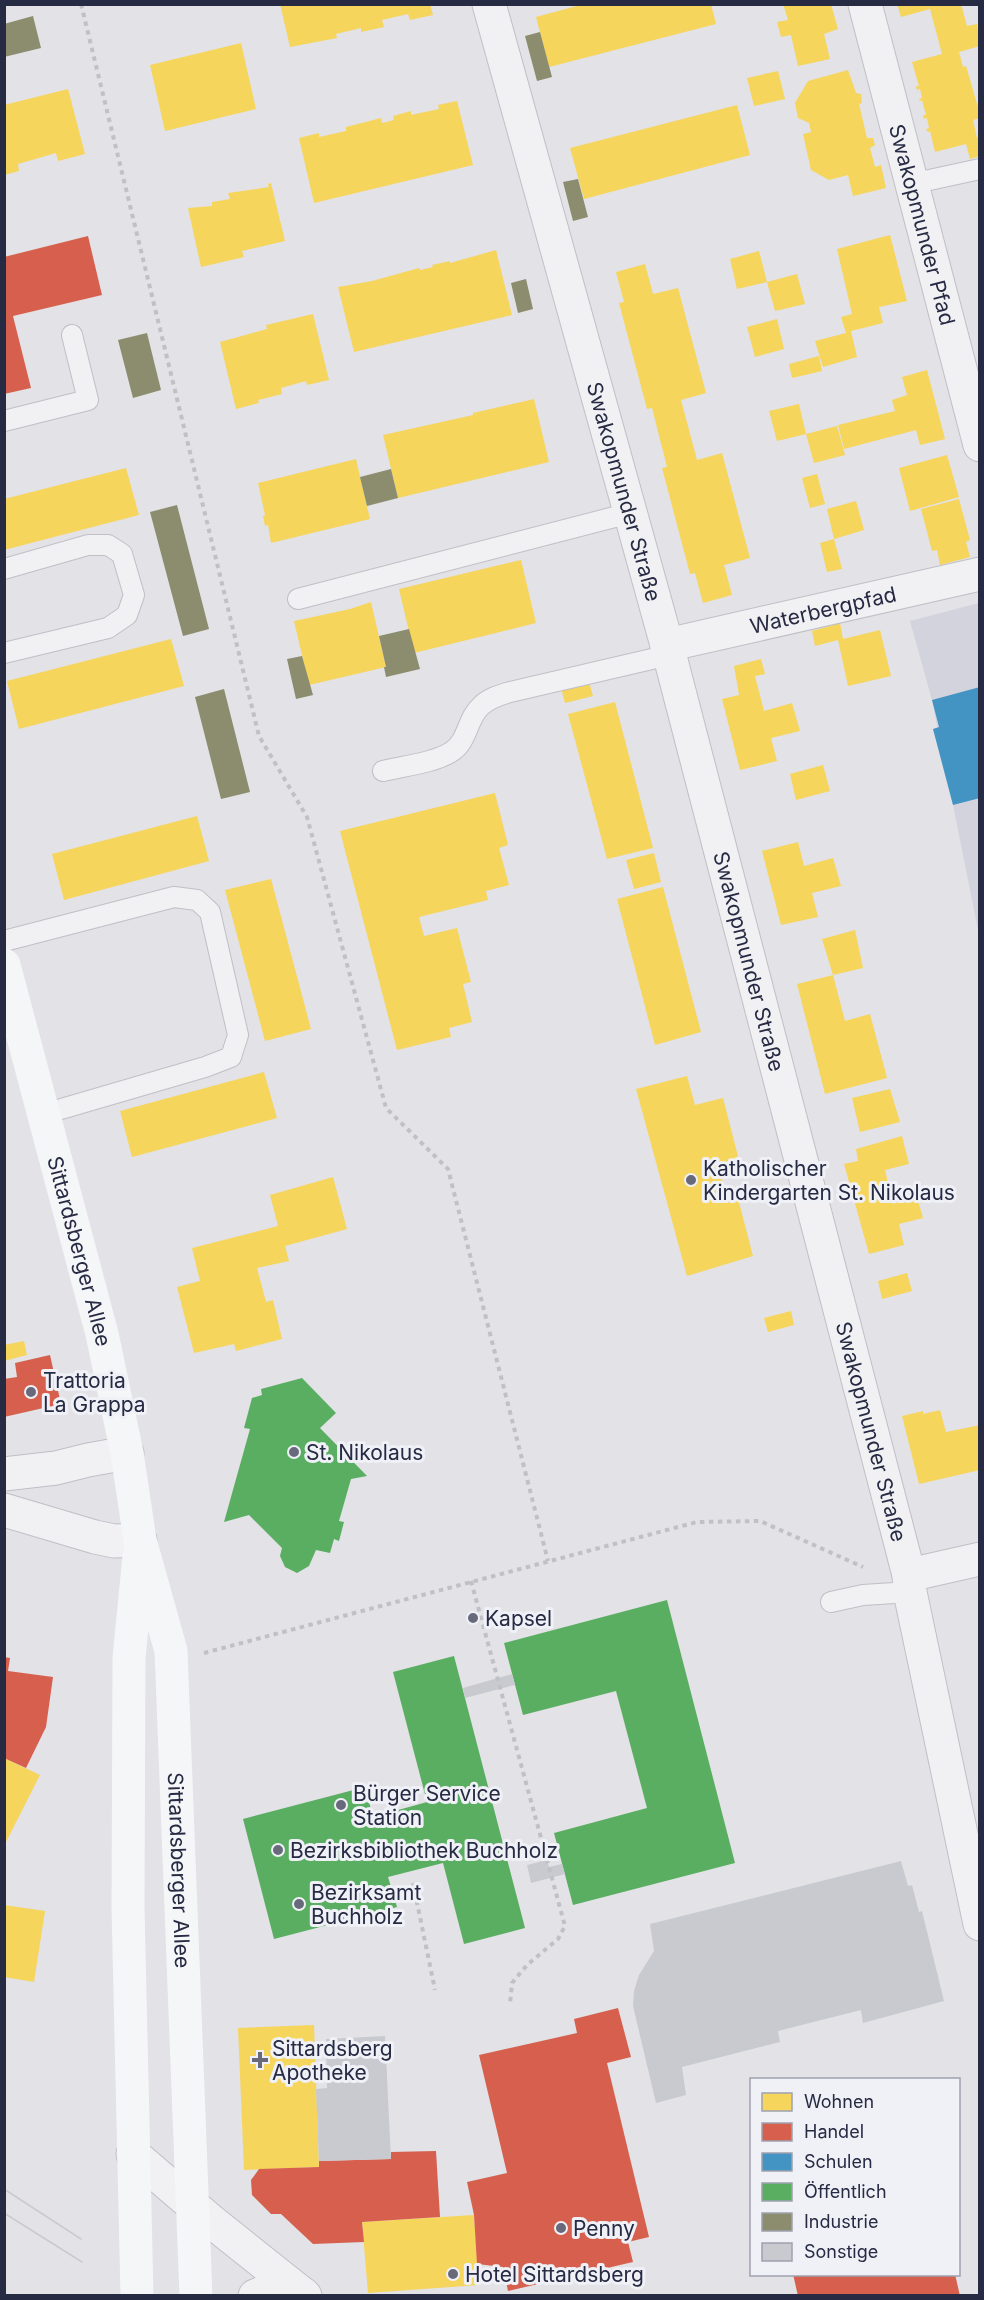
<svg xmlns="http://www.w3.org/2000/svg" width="984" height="2300" font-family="Inter,sans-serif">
<rect width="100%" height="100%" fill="#e2e2e7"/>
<path fill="#d2d3dd" d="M979 603V935L932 700 910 621Z"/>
<path fill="#f6d55c" d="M280 4H430L433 15 410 20 408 14 382 20 384 27 361 32V28L336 34 337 38 290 47Z
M584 4H711L716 24 549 67 536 17Z
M783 4H831L838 29 824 34 830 59 798 66 791 35 781 37 777 22 788 20Z
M897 4H961L967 26 977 24 980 46 959 52 963 67 966 66 980 114V118L973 120 977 138H980V156L970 159 966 144 935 152 930 131 928 132 926 129 929 128 927 118 924 119 923 115H926L922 100 920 101 919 99 922 98 920 89 917 90 916 86H919L912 62 942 54 930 9 901 17Z
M241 43 256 109 165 131 150 65Z
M848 70 856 93 861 94 862 103 859 104 867 138H873L875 145 870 148 875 167 881 165 886 188 853 196 848 175 829 180 811 170 803 134 811 132 809 123 798 118 795 103 808 81Z
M778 71 785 99 754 106 747 78Z
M68 89 85 154 58 161 56 153 18 164 19 171 4 175V105Z
M457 101 473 165 314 203 299 138 319 133V137L346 131V127L381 118 382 123 394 120 393 116 411 111V115L439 109 438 105Z
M737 105 750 155 584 199 570 148Z
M271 183 285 241 242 251 244 257 201 267 188 208 212 206V202L230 199 228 193 269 187 268 184Z
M890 235 907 301 879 307 883 323 851 331 857 357 823 367 815 341 846 333 841 317 852 314 837 249Z
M496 250 512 315 354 352 338 287 372 281 419 268 420 270 433 267 432 265 450 261V263Z
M759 251 767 282 737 289 730 259Z
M645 264 653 294 678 288 706 393 681 400 697 460 722 453 750 558 724 565 732 595 703 603 695 573 690 574 662 468 667 467 652 408 647 409 619 303 624 302 616 272Z
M797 274 805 304 775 311 767 282Z
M313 314 329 380 307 385 306 381 281 388 282 394 258 400 259 403 236 409 220 342 267 329 266 325Z
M777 319 784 349 755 357 747 327Z
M819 356 822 371 792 378 789 364Z
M927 370 945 439 920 445 916 430 844 449 838 425 895 411 892 400 907 395 902 377Z
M534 399 549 462 398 498 383 435 473 415V413Z
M799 404 806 434 777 441 769 411Z
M837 426 845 455 814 463 806 434Z
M947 455 959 497 910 511 899 468Z
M356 459 370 519 271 543 268 525 265 526 263 516 265 515 258 483Z
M126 468 139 515 4 550V499Z
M817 474 825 504 810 508 802 478Z
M959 499 970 540 966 542 970 557 940 565 937 550 932 551 921 509Z
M856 501 864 530 834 539 827 509Z
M834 539 842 569 827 572 820 543Z
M521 560 536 623 414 653 399 589Z
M371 602 386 667 309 685 294 621 350 609Z
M840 623 843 639 880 630 891 676 848 686 838 640 815 646 812 631Z
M171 639 184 686 19 729 7 681Z
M761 659 765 674 755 676 764 711 792 703 800 731 771 738 777 761 740 770 722 699 739 695 734 666Z
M589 682 593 696 565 703 561 688Z
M615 702 653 848 607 859 568 714Z
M823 765 830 791 796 800 790 774Z
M495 793 508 845 499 848 509 885 486 891 488 900 419 917 424 936 457 928 471 982 463 984 472 1022 449 1028 451 1037 397 1050 340 831Z
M197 816 209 861 64 900 52 854Z
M798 842 804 866 833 858 841 886 812 893 818 917 781 925 762 851Z
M654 853 661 882 634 889 626 860Z
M271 879 311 1029 265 1041 225 890Z
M663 887 701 1032 655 1045 617 899Z
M855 930 863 968 833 975 845 1021 870 1014 887 1078 825 1094 797 984 833 975 822 939Z
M264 1072 277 1118 132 1157 120 1111Z
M687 1076 695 1105 723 1098 741 1168 720 1174 725 1190 735 1187 753 1256 687 1276 636 1089Z
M890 1089 900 1122 860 1132 852 1098Z
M902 1136 909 1164 885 1170 893 1204 917 1197 923 1218 899 1224 904 1245 869 1254 844 1164 858 1161 856 1149Z
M333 1177 347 1229 285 1246 289 1261 257 1268 266 1302 273 1300 282 1339 236 1351 234 1344 194 1353 177 1287 200 1281 192 1248 278 1226 270 1195Z
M907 1273 912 1291 882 1299 878 1281Z
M791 1311 794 1325 768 1332 764 1318Z
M24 1341 27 1355 4 1361V1345Z
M940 1410 946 1432 980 1425V1470L919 1484 902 1416 923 1411V1414Z
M4 1758 40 1775 4 1846Z
M4 1905 45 1911 34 1982 4 1977Z
M314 2025 319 2167 244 2170 238 2028Z
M474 2215 479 2285 368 2293 362 2222Z"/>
<path fill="#d6604d" d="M88 236 102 295 13 316 31 388 4 394V257Z
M50 1355 61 1404 4 1417V1379L17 1377 15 1363Z
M4 1657 10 1658 8 1671 53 1677 46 1727 26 1768 4 1758Z
M618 2008 631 2057 607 2063 649 2237 628 2242 633 2262 508 2291 503 2267 477 2264 474 2215 467 2182 507 2173 479 2055 577 2033 574 2019Z
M436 2151 440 2217 362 2222 364 2242 313 2244 281 2214H271L252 2195 251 2180 259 2169 319 2167V2161L391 2159V2152Z
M793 2274H955L960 2296H798Z"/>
<path fill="#4393c3" d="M980 687V798L953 805 933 729 939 727 932 700Z"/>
<path fill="#5aae61" d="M302 1378 336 1413 320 1428 367 1476 351 1479 339 1521 344 1522 339 1541 334 1539 330 1553 316 1550 309 1566 297 1573 285 1567 280 1556 282 1548 249 1515 224 1522 250 1429 244 1428 252 1398 262 1395 261 1389Z
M667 1600 735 1863 573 1905 554 1833 647 1808 616 1691 523 1715 504 1643Z
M454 1656 525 1928 464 1944 443 1863 388 1877 397 1907 274 1939 243 1819 365 1787 373 1817 427 1802 393 1672Z"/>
<path fill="#8c8c6e" d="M33 16 41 48 4 57V24Z
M540 32 552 77 537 81 525 36Z
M578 179 588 217 573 221 563 182Z
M526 279 533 309 518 313 511 283Z
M147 333 161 390 133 398 118 340Z
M391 469 398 498 367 506 360 477Z
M177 505 209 629 183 636 150 512Z
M409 629 420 669 386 677 384 667H386L379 636Z
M302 656 313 695 296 699 287 659Z
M224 689 250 792 221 799 195 697Z"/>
<path fill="#c9cad0" d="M512 1674 515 1685 465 1698 463 1688Z
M547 1860 549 1867 562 1864 565 1874 531 1883 527 1865Z
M901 1861 908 1886 912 1885 919 1912 922 1911 944 2001 863 2023 861 2010 778 2031 780 2042 682 2067 686 2095 656 2103 633 2006 634 1991 639 1975 654 1951 650 1924Z
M385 2036 391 2159 319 2161 316 2089 327 2088 326 2039Z"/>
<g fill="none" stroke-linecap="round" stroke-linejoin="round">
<defs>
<path id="lane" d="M911 184 980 169
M4 421 88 400 72 335
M4 569 88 545H108L122 554 134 595 127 615 108 628 4 653
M298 599 630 513
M383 771C403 766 434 763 451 752 468 742 467 718 481 706 489 698 500 695 510 692L669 655
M4 941 174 897 197 900 210 912 238 1035 231 1057 205 1067 44 1114
M831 1602 863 1595 910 1592"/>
<g id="street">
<path id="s1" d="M489 4 667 645 909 1575 910 1592 980 1924"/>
<path id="s2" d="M865 4 980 445"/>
<path id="s3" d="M667 645 980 574"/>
<path d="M4 1474 56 1468 88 1460 127 1453"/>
<path d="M4 1510 95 1537 114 1541 140 1540"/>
<path d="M909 1575 980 1559"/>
<path d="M133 2154 211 2221 305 2296"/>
<path d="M255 2296 267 2291 303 2294"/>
</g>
</defs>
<use href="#lane" stroke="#bfbfc5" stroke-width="22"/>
<use href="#street" stroke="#bfbfc5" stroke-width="35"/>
<path stroke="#c0c1c7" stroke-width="4" stroke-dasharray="4.5 4.5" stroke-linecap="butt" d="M81 4 259 736 307 817 386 1108 448 1169 548 1561
M471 1581 565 1926 558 1939 527 1965 512 1983 510 2004
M204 1653 697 1522 760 1521 863 1567
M413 1883 435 1990"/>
<use href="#lane" stroke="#f1f1f4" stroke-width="20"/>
<use href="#street" stroke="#f1f1f4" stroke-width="33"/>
<g stroke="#f5f6f7" stroke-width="33">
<path id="s4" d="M4 965 102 1334 127 1453 140 1540 171 1651 196 2296"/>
<path d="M137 2296 128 1907 129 1658 139 1556"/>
</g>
<path stroke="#cacbd0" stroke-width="1.5" d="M4 2189 81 2239
M4 2213 82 2262"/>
</g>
<g fill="#686a7c" stroke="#eff1f7" stroke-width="2">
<circle cx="691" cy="1180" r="6"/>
<circle cx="31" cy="1392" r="6"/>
<circle cx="294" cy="1452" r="6"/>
<circle cx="473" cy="1618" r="6"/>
<circle cx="341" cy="1805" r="6"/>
<circle cx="278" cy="1850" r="6"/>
<circle cx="299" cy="1904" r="6"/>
<path d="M257 2051h6v6h6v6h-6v6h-6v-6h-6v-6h6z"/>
<circle cx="561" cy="2228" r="6"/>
<circle cx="453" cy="2274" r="6"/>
</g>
<g text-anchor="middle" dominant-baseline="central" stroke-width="6" stroke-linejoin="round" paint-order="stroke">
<g font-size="21" fill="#262a43" stroke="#eff1f7">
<text stroke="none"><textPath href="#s2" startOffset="228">Swakopmunder Pfad</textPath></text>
<text stroke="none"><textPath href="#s1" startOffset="506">Swakopmunder Straße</textPath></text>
<text stroke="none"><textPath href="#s3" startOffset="160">Waterbergpfad</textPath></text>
<text stroke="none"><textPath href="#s1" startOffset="992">Swakopmunder Straße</textPath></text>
<text stroke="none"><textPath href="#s4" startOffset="296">Sittardsberger Allee</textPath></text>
<text stroke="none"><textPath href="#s1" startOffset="1478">Swakopmunder Straße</textPath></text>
<text stroke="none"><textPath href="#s4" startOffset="926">Sittardsberger Allee</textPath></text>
</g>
<g font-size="21" fill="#262a43" stroke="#eff1f7" text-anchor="start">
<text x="703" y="1168">Katholischer<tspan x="703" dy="24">Kindergarten St. Nikolaus</tspan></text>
<text x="43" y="1380">Trattoria<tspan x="43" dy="24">La Grappa</tspan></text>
<text x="306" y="1452">St. Nikolaus</text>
<text x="485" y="1618">Kapsel</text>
<text x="353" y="1793">Bürger Service<tspan x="353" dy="24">Station</tspan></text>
<text x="290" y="1850">Bezirksbibliothek Buchholz</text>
<text x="311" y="1892">Bezirksamt<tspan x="311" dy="24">Buchholz</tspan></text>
<text x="272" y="2048">Sittardsberg<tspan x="272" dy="24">Apotheke</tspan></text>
<text x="573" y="2228">Penny</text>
<text x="465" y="2274">Hotel Sittardsberg</text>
</g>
</g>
<rect width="984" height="2300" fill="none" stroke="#262a43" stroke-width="12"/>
<rect x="750" y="2078" width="210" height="198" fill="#eff1f7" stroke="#9fa1af" stroke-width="1.5"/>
<rect x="762" y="2093" width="30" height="18" fill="#f6d55c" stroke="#9fa1af" stroke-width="1.5"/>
<text x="804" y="2108" font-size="18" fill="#262a43">Wohnen</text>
<rect x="762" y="2123" width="30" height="18" fill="#d6604d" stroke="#9fa1af" stroke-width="1.5"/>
<text x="804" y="2138" font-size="18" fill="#262a43">Handel</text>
<rect x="762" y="2153" width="30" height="18" fill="#4393c3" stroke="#9fa1af" stroke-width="1.5"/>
<text x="804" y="2168" font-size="18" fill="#262a43">Schulen</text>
<rect x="762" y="2183" width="30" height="18" fill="#5aae61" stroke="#9fa1af" stroke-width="1.5"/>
<text x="804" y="2198" font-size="18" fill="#262a43">Öffentlich</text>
<rect x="762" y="2213" width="30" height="18" fill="#8c8c6e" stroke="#9fa1af" stroke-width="1.5"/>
<text x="804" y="2228" font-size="18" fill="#262a43">Industrie</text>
<rect x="762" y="2243" width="30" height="18" fill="#c9cad0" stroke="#9fa1af" stroke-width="1.5"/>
<text x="804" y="2258" font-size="18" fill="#262a43">Sonstige</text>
</svg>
